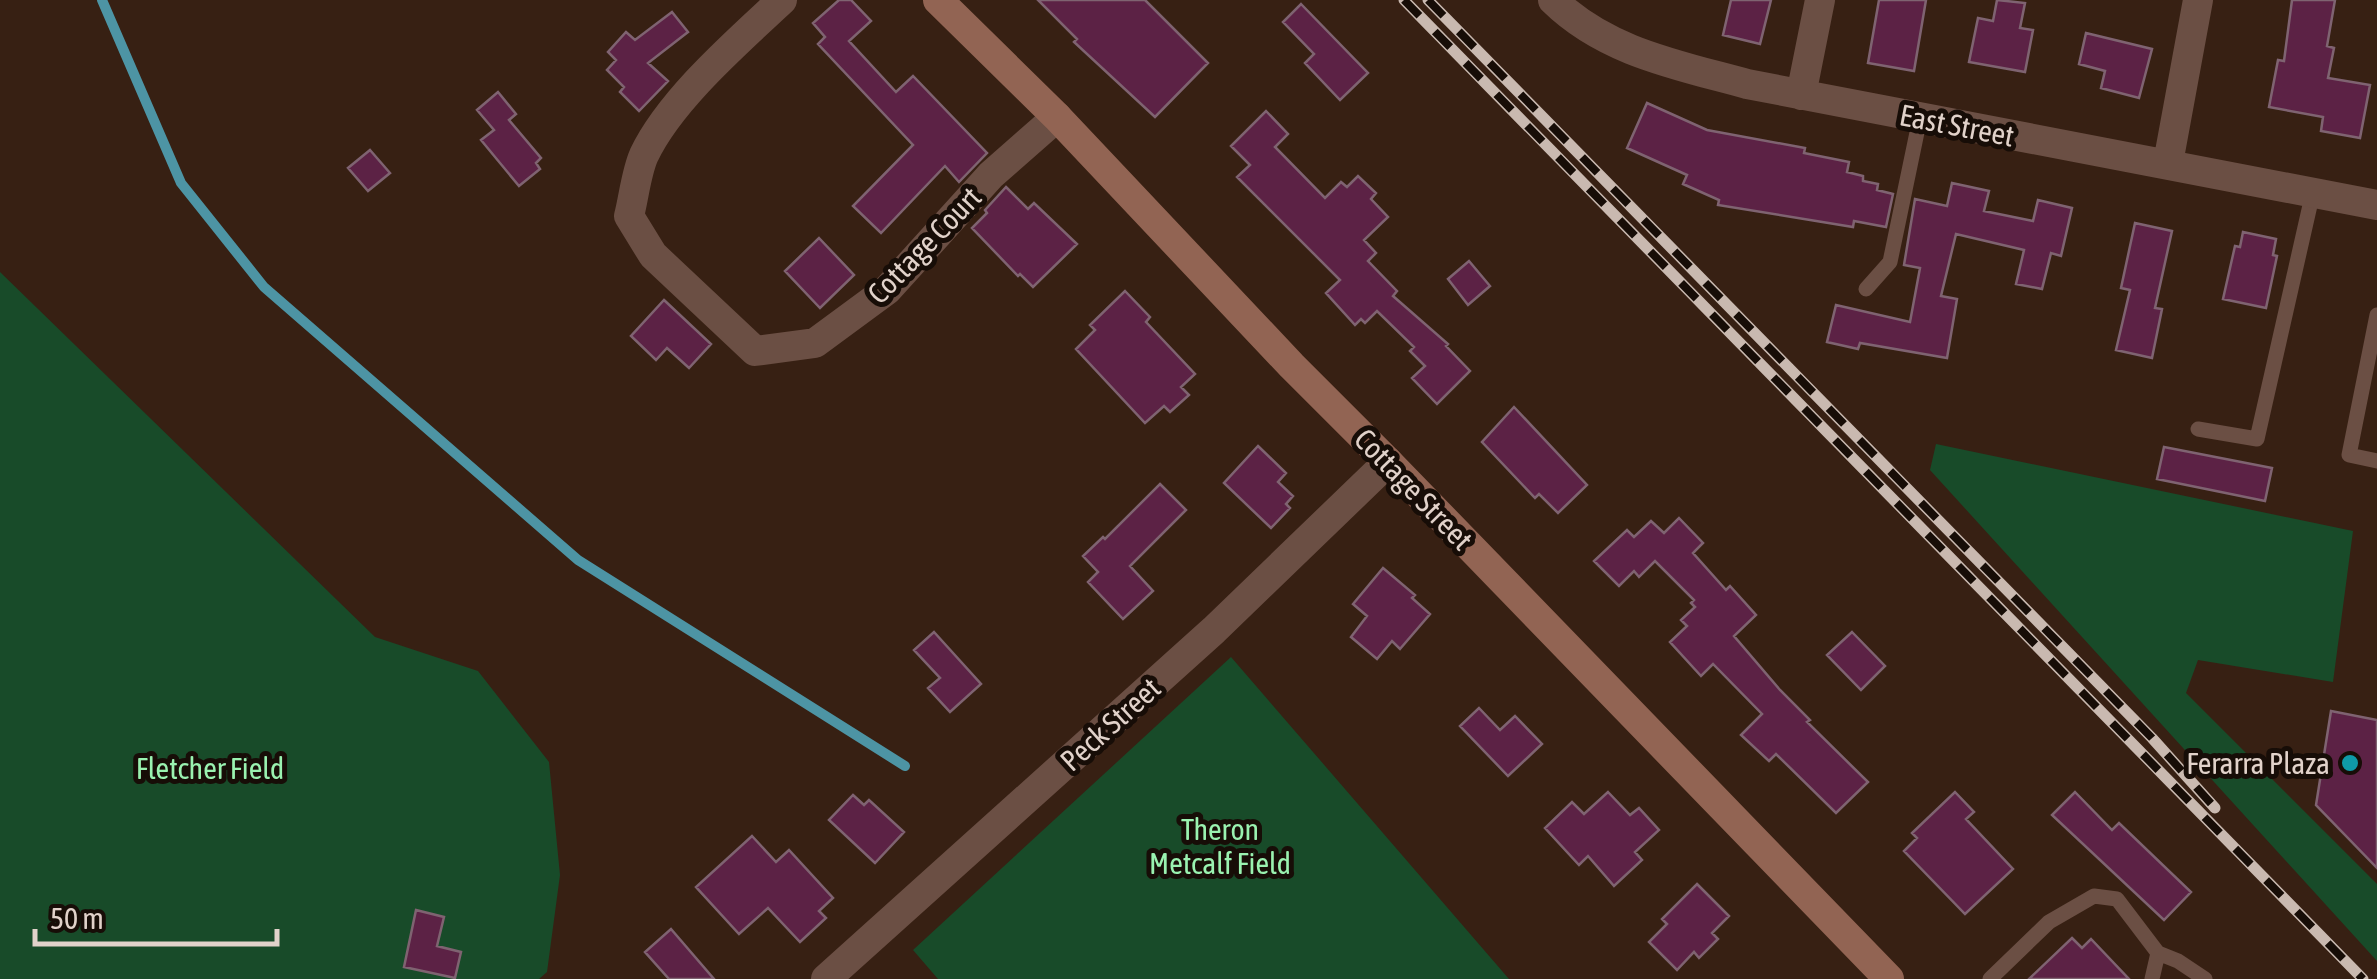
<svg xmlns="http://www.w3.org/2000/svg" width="2377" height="979" font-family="'Asap Condensed',sans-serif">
<rect width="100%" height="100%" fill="#372013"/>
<path fill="#184b29" d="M0 272 375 637 478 671 549 762 560 875 547 972 539 979H0Z
M1936 444 2353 531 2333 682 2198 660 2186 693 2377 884V961L1930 470Z
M1231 657 1509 979H938L913 950Z"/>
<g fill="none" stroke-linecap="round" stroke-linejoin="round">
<path stroke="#4d94a4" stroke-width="10" d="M102 0 181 183 264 287 578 560 905 766"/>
</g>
<path fill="#5c2245" stroke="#7f6371" stroke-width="2.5" d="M839 0H851L871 21 849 41 896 92 913 76 987 153 959 182 945 166 881 233 853 206 913 145 818 44 825 37 813 23Z
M1038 0H1145L1208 63 1155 117 1074 42 1077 39Z
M1731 0H1771L1760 44 1723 35Z
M1879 0H1926L1914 71 1868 63Z
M1997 0 2025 3 2020 28 2033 30 2025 72 1969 62 1978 18 1993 21Z
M2292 0H2335L2327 46 2334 48 2328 78 2370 85 2360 138 2321 131 2323 117 2269 107 2278 60 2284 61Z
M1301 4 1368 73 1340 100 1305 63 1314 54 1283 22Z
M672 12 688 32 648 63 668 81 639 111 620 92 624 87 607 70 616 60 608 52 626 32 635 40Z
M2086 33 2152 49 2139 98 2101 88 2105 71 2079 64Z
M498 92 516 114 509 120 541 158 536 163 540 169 519 186 481 140 494 130 477 110Z
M1647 103 1707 130 1805 148 1804 153 1849 162 1847 172 1863 176V181L1878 184 1877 190 1893 194 1886 227 1854 221 1853 227 1718 205 1719 200 1683 184 1687 175 1627 148Z
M1266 111 1288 134 1275 147 1325 198 1341 182 1347 187 1358 176 1376 193 1371 199 1388 217 1364 240 1376 253 1368 261 1397 291 1393 296 1448 344 1446 346 1470 371 1437 404 1412 378 1425 366 1410 351 1414 347 1377 311 1365 323 1361 319 1355 325 1326 293 1340 280 1237 177 1250 165 1231 146Z
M370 150 390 173 368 191 348 168Z
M1952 183 1989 191 1984 211 2033 221 2038 200 2072 208 2061 256 2051 253 2042 289 2016 284 2024 250 1956 234 1941 296 1957 299 1947 358 1860 343 1858 349 1827 342 1836 305 1910 322 1920 268 1904 265 1915 199 1947 206Z
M1006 187 1028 209 1034 203 1077 244 1033 287 1020 274 1018 276 972 228 987 213 985 210Z
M2135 223 2172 231 2155 308 2162 309 2152 358 2116 350 2130 290 2121 288Z
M2243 232 2276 239 2273 255 2277 256 2266 308 2223 299 2235 246 2240 247Z
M819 238 854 275 820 308 785 271Z
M1469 261 1490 286 1468 305 1448 279Z
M1125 291 1150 317 1146 322 1195 374 1181 387 1189 395 1170 412 1164 406 1145 423 1076 349 1095 330 1090 325Z
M664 300 711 344 689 368 667 348 656 360 631 336Z
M1514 407 1587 485 1558 513 1539 494 1535 498 1482 442Z
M1258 446 1286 473 1278 482 1293 496 1286 504 1290 508 1271 528 1224 483Z
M2164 447 2272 468 2265 501 2157 479Z
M1160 484 1186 510 1130 566 1153 591 1123 619 1088 582 1098 572 1083 556 1103 537 1105 539Z
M1679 518 1703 543 1693 553 1726 590 1730 586 1756 615 1734 636 1780 690 1810 720 1807 722 1868 782 1836 813 1776 754 1769 761 1741 735 1762 714 1713 664 1701 676 1670 642 1687 626 1681 620 1695 607 1691 603 1694 600 1655 561 1639 577 1634 571 1619 586 1594 561 1627 530 1634 537 1651 521 1664 533Z
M1383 568 1415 595 1412 598 1430 614 1400 649 1392 641 1377 659 1351 637 1367 616 1353 604Z
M934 632 981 684 950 712 928 688 940 678 914 650Z
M1852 632 1885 666 1861 690 1827 655Z
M1479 708 1500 730 1515 716 1542 744 1508 776 1460 726Z
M2331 711 2377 720V868L2316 805Z
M1608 792 1630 815 1639 808 1659 830 1635 852 1642 860 1614 886 1588 856 1579 865 1545 828 1572 802 1584 814Z
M1955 792 1974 812 1966 819 2013 869 1965 914 1904 851 1917 838 1912 833Z
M2075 792 2112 830 2119 823 2191 892 2164 920 2052 815Z
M853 795 864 805 869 800 904 832 875 863 829 820Z
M752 836 776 862 789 850 833 898 819 911 826 918 800 942 768 908 739 934 696 887Z
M1697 884 1729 916 1712 933 1718 939 1699 958 1694 952 1677 970 1649 942 1667 924 1662 919Z
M416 910 444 917 437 946 461 952 455 978 404 967Z
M671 929 714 979H669L645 952Z
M2072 938 2082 948 2091 939 2129 979H2029Z"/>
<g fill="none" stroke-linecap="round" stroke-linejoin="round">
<path stroke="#6b4f44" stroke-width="15" d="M1866 289 1890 262 1920 118
M2377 315 2349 455 2377 461
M2198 429 2257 439 2313 192
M2158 953 2178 961 2205 979
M1990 979 2049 922 2094 896 2117 899 2158 953 2152 979"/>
<path stroke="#6b4f44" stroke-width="30" d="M782 0C737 42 670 100 644 155 636 173 634 197 629 216L653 255 755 351 815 343 887 290 991 175 1057 117
M1553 0C1606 52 1678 65 1747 84L2377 205
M1801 95 1820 0
M2168 163 2198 0
M826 979 1214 630 1388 462"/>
<path stroke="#926453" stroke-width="30" d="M938 0 1057 117 1292 366 1388 462 1889 979"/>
<defs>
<path id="rail" d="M1404 0 2363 979
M1428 0 2152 738 2215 808"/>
</defs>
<use href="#rail" stroke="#c9b9b0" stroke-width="11"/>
<use href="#rail" stroke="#170d07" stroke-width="8" stroke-dasharray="22" stroke-linecap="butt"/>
</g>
<circle fill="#0f9aa8" stroke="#170d07" stroke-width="4" cx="2350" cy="763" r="10"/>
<g text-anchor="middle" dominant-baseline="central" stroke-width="10" stroke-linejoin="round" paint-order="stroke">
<g font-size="30" fill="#e1d2ca" stroke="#170d07">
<text transform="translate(1957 125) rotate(11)">East Street</text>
<text transform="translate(924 245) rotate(-46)">Cottage Court</text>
<text transform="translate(1414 489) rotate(46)">Cottage Street</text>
<text transform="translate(1110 724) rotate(-42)">Peck Street</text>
</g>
<g font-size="30" fill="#e1d2ca" stroke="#170d07" text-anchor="end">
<text x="2330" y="763">Ferarra Plaza</text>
</g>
<g font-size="30" fill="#9af2b0" stroke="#170d07">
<text x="210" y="768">Fletcher Field</text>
<text x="1220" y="829">Theron<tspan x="1220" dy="34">Metcalf Field</tspan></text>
</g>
</g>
<path d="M35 929v15h242v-15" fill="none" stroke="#e1d2ca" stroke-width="5"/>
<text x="50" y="929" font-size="30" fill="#e1d2ca" stroke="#170d07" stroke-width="8" paint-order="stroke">50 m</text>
</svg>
